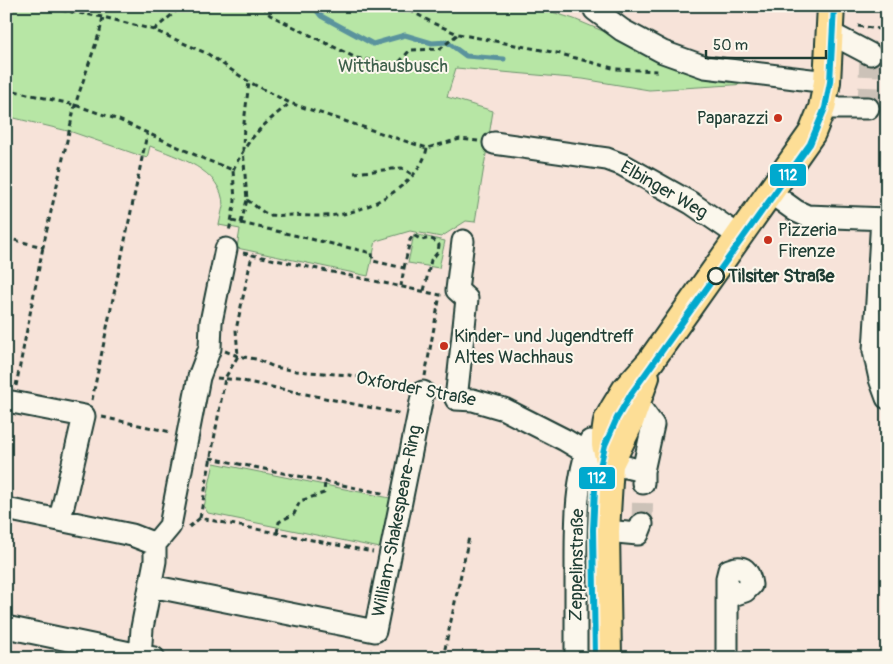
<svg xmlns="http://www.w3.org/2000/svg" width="893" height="664" font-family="Pangolin,sans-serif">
<rect width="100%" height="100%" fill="#f7e3d9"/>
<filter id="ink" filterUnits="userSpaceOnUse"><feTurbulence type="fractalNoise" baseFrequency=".02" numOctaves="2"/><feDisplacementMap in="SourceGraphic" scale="10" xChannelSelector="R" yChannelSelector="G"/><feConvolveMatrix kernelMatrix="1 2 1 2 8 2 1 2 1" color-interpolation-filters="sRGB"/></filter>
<g filter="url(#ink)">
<path fill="#b7e6a5" stroke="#6b926c" d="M6 6H533L574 19 686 66 748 84 649 90 583 79 456 68 447 97 493 111 475 222 466 221 441 237 410 231 376 241 368 276 237 248 240 229 219 225C220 219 222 212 223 206 223 169 176 157 150 146L147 158 72 132 6 116Z
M414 234 445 241 439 268 408 263Z
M214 463 395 499 385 549 208 513 204 507Z"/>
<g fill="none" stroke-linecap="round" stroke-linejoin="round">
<path stroke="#5a939d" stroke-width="5" d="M313 6 321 16 373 44 405 35 432 43 447 42 466 56 504 59"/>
<path stroke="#ccc2b8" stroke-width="21" stroke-dasharray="21 11" stroke-linecap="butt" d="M868 108 870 54
M642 524 643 483"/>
<defs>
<path id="minor" d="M595 6V10L622 30 663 52 705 67 827 82
M830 33 870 54
M822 108H868
M494 143 607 159 623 165 691 203 739 236
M771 193 796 211 807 216 887 219
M882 218 874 351 880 379 887 398
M463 241 457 290 467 299 456 399 473 400 504 409 565 440 600 461 643 471V483
M12 402 84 416 60 519
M637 403 653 425 643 471
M6 509 132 535 155 544
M606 531 638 534 642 524
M151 586 375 631 423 392
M6 627 154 658
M140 658 142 628 155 561V544L170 526 199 377 210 348 211 322 226 249
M576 658C576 628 576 599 576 570 576 527 575 482 590 441
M727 658V578L729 570C744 564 749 571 751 585L745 591 727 597"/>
<path id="major" d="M610 464 629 425 646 377
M608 658 606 531 610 464 605 445V435L607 421 614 408 625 390 650 362 812 133 822 108 827 82 831 6"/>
</defs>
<use href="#minor" stroke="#1f3d34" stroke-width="25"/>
<use href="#major" stroke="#1f3d34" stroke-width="30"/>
<path stroke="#1f3d34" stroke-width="3" stroke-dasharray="5 4" stroke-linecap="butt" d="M35 6 103 17 154 30 208 54 249 82 290 103 411 143 427 148 460 139 478 141
M263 6 270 15 356 58 397 65 410 50 440 49 458 34
M402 6 433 23 458 34 557 53 616 69 658 71
M858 26 887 30
M154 30 182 6
M6 89 75 105 119 120 204 159 233 170 235 201 229 232
M233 170C249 136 262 126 290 103
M354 173 402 168 413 175
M247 200C254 204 262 213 270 215 277 216 286 215 293 215 309 216 327 217 343 214 375 207 421 182 427 148
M232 221 372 253 373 261 404 268 401 286
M241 223 247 200 243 149 244 123 249 82
M6 238 43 247 75 105 100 31 103 17
M243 253 440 295 425 376
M404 268 410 240 413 235 422 240C430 237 434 239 439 245L438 252 431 260 424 291
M225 351 238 356 256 359 274 367 296 371 349 375 370 379 406 390
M217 378 238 380 402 414
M16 386 43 247
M92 400 147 134
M102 417 171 432
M210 458 386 494
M200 518 225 378 238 356 236 330 252 255
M189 527 200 518 373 552
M277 533 279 522 294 514 300 501 324 493 325 481
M371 658 372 649
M443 658 469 537"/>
<use href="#minor" stroke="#fbf7ec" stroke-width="21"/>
<use href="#major" stroke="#fdde96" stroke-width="26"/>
<defs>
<path id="tram-1" d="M595 658 593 530 595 489 605 445 617 418 631 394 810 144 825 108 830 82 834 6"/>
</defs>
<use href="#tram-1" stroke="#fbf7ec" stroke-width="10"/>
<use href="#tram-1" stroke="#00a9ce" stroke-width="6"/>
</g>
</g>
<g fill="#c8321e" stroke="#fbf7ec" stroke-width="2">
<circle cx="778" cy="118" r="5"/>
<circle cx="768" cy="240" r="5"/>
<circle cx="444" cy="346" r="5"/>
</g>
<circle fill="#fbf7ec" stroke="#1f3d34" stroke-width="2.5" cx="716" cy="276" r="8"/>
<g text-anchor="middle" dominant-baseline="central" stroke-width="4" stroke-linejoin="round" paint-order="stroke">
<g font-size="18" fill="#3d5f4b" stroke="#fbf7ec">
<text x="393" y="66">Witthausbusch</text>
</g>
<g font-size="18" fill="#1f3d34" stroke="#fbf7ec" text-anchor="start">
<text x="768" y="118" text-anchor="end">Paparazzi</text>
<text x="778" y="230">Pizzeria<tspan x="778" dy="21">Firenze</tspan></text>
<text x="454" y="336">Kinder- und Jugendtreff<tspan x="454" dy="21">Altes Wachhaus</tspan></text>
</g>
<g font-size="18" fill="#1f3d34" stroke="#fbf7ec">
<text transform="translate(664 190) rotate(30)">Elbinger Weg</text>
<text transform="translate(416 389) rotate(11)">Oxforder Straße</text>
<text transform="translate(397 521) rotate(-79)">William-Shakespeare-Ring</text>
<text transform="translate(577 565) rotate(-89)">Zeppelinstraße</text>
</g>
<g font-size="18" font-weight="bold" fill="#1f3d34" stroke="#fbf7ec" text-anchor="start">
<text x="728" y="276">Tilsiter Straße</text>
</g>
</g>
<g stroke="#fbf7ec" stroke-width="2">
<rect x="769" y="163" width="38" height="24" rx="5" fill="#00a9ce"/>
<rect x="578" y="466" width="38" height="24" rx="5" fill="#00a9ce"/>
</g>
<g font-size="14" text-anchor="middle" font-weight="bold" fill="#fff">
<text x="788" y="180">112</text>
<text x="597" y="483">112</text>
</g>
<rect width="893" height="664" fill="none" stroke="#fbf7ec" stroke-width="25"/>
<rect x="12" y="12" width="868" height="639" fill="none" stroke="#1f3d34" stroke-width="2" filter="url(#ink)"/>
<path d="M706 50v8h120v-8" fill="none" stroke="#1f3d34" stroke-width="2.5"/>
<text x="713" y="50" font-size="15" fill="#1f3d34" stroke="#fbf7ec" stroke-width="4" paint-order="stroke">50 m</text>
</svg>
